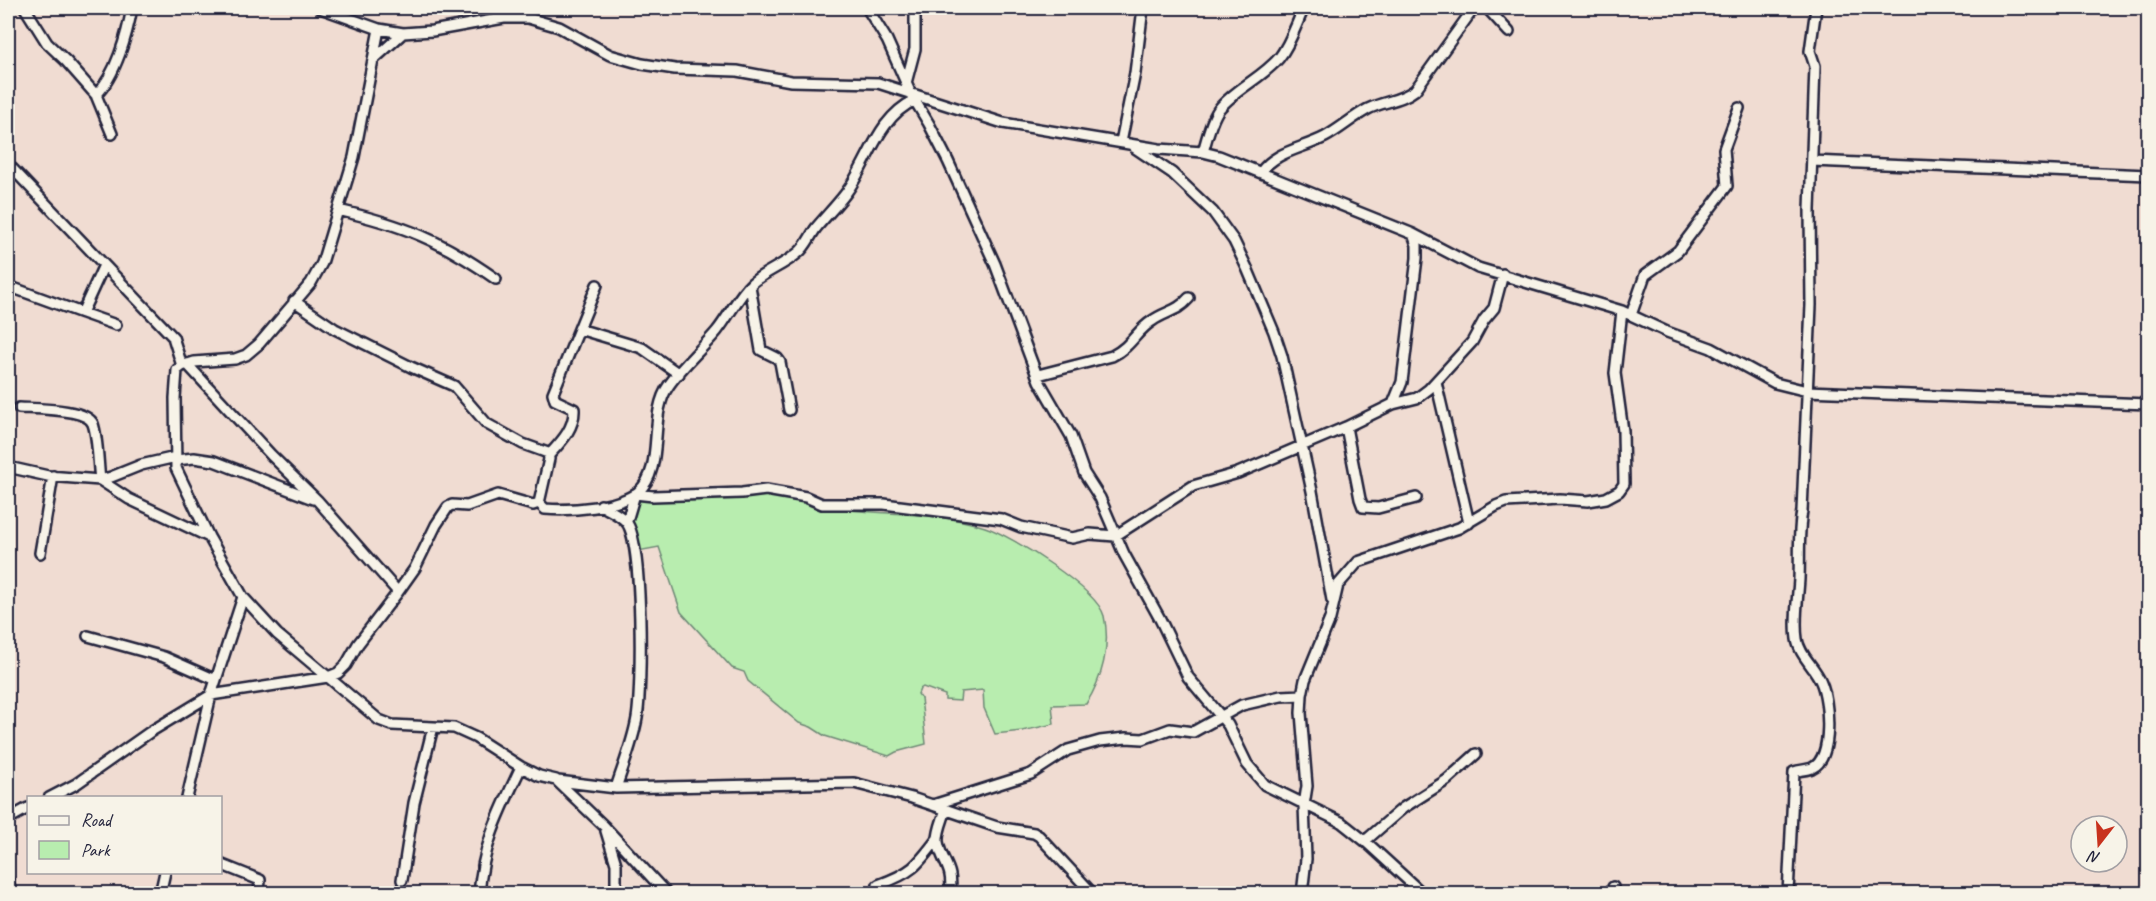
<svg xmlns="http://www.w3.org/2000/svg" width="2156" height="901" font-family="Caveat,sans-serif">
<rect width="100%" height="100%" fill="#f0dcd2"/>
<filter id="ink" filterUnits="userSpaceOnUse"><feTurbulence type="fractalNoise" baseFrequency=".0167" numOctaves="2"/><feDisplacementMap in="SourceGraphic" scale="12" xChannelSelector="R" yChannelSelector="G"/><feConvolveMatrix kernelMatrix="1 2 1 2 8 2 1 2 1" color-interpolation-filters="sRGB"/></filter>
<g filter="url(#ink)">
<path fill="#b8edaf" stroke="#6d8875" stroke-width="1.5" d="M714 488C726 489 738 493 750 495 764 496 778 495 791 497 808 500 823 507 840 509 888 515 938 512 985 527 1012 536 1097 589 1104 616 1111 646 1102 679 1086 704L1052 705 1054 724 1022 731 995 734 984 708 983 690 961 692 960 701 945 700V695L923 687 920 689 918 694 921 698 926 744 896 752 889 756 825 736 811 727 799 723 748 681 744 672 732 668 681 612 659 547 638 551 632 529 637 497Z"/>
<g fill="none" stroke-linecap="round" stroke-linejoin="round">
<defs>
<path id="minor" d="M25 8 47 43 66 61 96 95 112 134
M320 8 379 29 403 33 432 31 504 18H528L559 27 610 55 642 64 675 69 737 71 791 81 878 83 1003 123 1159 149 1203 152 1219 156 1413 234 1478 268 1622 311 1667 332 1711 348 1775 383 1807 391 2148 404
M867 8 887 40 911 94 929 124 948 161 995 264 1039 381 1071 436 1084 473 1100 498 1124 554 1160 619 1188 677 1228 725 1247 764 1265 785 1341 822 1365 841 1423 894
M1487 8 1509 32
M379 29 354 157 322 263 311 283 259 344 246 355 235 359 194 362 182 366 177 370 175 398 176 468 209 537 243 597 277 634 379 720 392 725 454 728 476 738 521 767 539 776 556 780 604 826 667 894
M373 60 403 33
M906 83 915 49V8
M96 95C116 75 127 35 132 8
M1121 142 1135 73 1143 8
M1135 148 1172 173 1213 212 1234 241 1247 268 1274 332 1282 356 1312 491 1332 600
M1203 152C1207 138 1211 120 1219 109 1235 89 1262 78 1279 58 1291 43 1296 24 1304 8
M1812 161 2148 175
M8 164 173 337 182 366
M1261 172C1276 151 1302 149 1325 137 1340 129 1353 117 1368 109 1384 101 1401 101 1415 90L1474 8
M338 210C403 225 441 240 496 279
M8 286 82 313 104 265
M750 286 761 350 777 358 780 362 789 410
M294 301 335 329 411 367 454 386 487 424 523 444 548 453 549 459 539 503
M82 313 116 325
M1631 315 1645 275 1678 251 1727 186 1724 149 1739 108
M579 329 642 348 679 374
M187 364 271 455 318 501 398 592
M1038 375 1112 356C1132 346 1136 331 1152 321 1166 311 1177 312 1189 298
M1436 382 1469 523
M1393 404 1402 382 1417 258V245L1413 234
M19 408C35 409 87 408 93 424 98 438 98 465 100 480L111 477 141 465 176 457
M1346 427 1360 499 1363 507 1378 508 1416 498
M549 455C561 442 575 428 574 409L555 400 553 393 597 285
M176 460 194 458 214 461 313 499
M8 467 48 476 100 480 129 499 209 537
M601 505C608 510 622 515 627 523 643 545 642 688 637 718 633 742 623 766 616 788
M627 521 635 494 653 496 742 493 766 490 806 497 822 504H884L1001 519 1021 527 1072 538 1090 534 1115 536 1193 486 1238 473 1346 427 1393 404 1417 398 1429 389 1472 342 1484 320 1494 308 1503 274
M40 553 53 476
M88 636 164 657 216 680
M211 695 328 677 338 673 346 665 358 644 398 592 415 568 436 525 448 507 452 505 467 506 498 495 533 505 539 503 545 509C570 511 618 508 638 492 666 468 647 415 669 385 683 365 702 349 717 331 729 316 738 296 752 283 766 271 784 265 798 253 806 247 810 236 816 228 826 216 837 205 846 193 869 162 877 118 915 100
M558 781 616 788 854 783 912 798 997 827 1034 833 1039 836 1093 894
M49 798 76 784 150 732 211 695 243 597
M187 798 212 691
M933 805 1031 774 1068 750 1100 741 1126 738 1143 739 1170 729 1193 732 1242 705 1281 696 1302 695
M946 809C943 820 937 832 938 842 942 864 954 866 950 894
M8 819 28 808
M606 831 616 864V894
M1365 841 1403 808 1447 780 1476 754
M220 864 260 880 259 894
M8 880 11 894
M402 880 414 803 433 727
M878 885C912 873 917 866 938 838
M160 894 165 872
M479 894C483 843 500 812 521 767
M1302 894 1306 859 1304 805 1307 786 1301 713 1302 695 1305 680 1330 619 1338 585 1358 562 1459 528 1496 506 1506 502 1560 499 1588 501 1606 498 1619 491 1624 484 1623 431 1615 373 1622 311
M1611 894 1613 887
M1788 894 1794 772C1800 770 1807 770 1812 768 1834 758 1829 700 1821 682 1815 667 1799 655 1797 639 1794 620 1798 598 1799 579 1800 556 1798 534 1802 511L1811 305 1810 210 1815 66 1810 51 1816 8"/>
</defs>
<use href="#minor" stroke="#22223b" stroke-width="14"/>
<use href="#minor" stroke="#f7f3e8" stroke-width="9"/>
</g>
</g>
<rect width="2156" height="901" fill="none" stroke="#f7f3e8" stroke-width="30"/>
<rect x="15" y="15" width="2126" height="871" fill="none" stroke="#22223b" stroke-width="2" filter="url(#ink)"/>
<rect x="27" y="796" width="195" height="78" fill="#f7f3e8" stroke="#a29fa3" stroke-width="1.5"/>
<rect x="39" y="816" width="30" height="9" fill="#f7f3e8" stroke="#a29fa3" stroke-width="1.5"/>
<text x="81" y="826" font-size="18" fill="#22223b">Road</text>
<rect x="39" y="841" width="30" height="18" fill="#b8edaf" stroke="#a29fa3" stroke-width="1.5"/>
<text x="81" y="856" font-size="18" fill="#22223b">Park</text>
<g transform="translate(2099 844) rotate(197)"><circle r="28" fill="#f7f3e8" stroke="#a29fa3" stroke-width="1.5"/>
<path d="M0-4.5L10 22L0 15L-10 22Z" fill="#c8321e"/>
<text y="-9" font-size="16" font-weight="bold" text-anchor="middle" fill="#22223b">N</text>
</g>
</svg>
